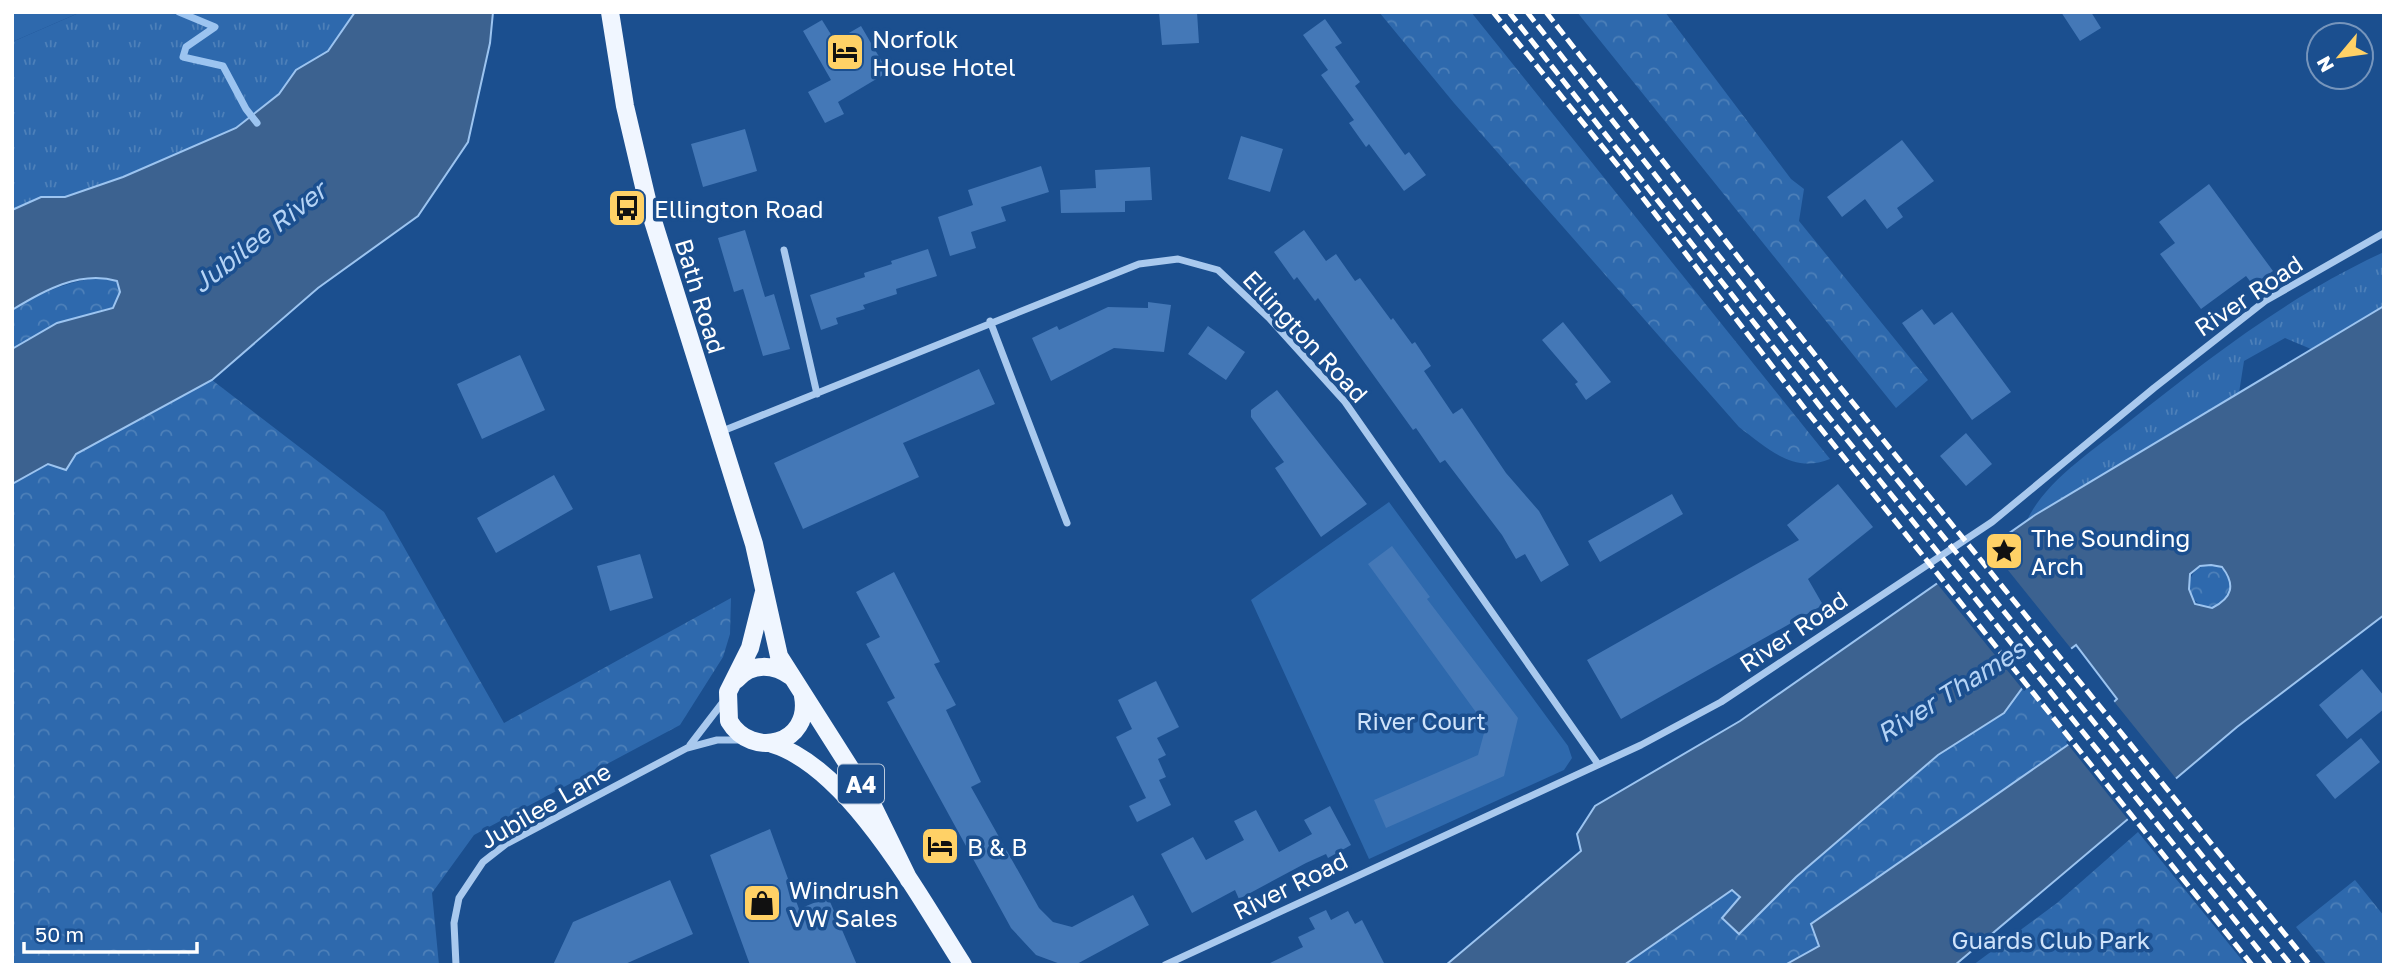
<svg xmlns="http://www.w3.org/2000/svg" width="2396" height="977" font-family="'Golos Text',sans-serif">
<defs>
<pattern id="grass-tufts" width="24" height="20" patternUnits="userSpaceOnUse" patternTransform="scale(1.75)"><rect width="24" height="20" fill="#2e69ad"/><path d="M3 7l-1-3M5 7V3M7 7l1-3M15 17l-1-3M17 17v-4M19 17l1-3" fill="none" stroke="#4d80b9"/></pattern>
<pattern id="forest-crowns" width="20" height="18" patternUnits="userSpaceOnUse" patternTransform="scale(1.75)"><rect width="20" height="18" fill="#2e69ad"/><path d="M2 6a3 3 0 1 1 6 0M12 15a3 3 0 1 1 6 0" fill="none" stroke="#4d80b9"/></pattern>
</defs>
<rect width="100%" height="100%" fill="#1b4f8f"/>
<path fill="url(#grass-tufts)" d="M81 12H355L328 51 296 70 279 94 236 128 123 177 65 197H41L12 210V42Z
M2384 252V306L2311 349 2285 338 2244 361 2239 393 2027 520C2046 481 2092 451 2126 424 2208 359 2288 296 2384 252Z"/>
<path fill="url(#forest-crowns)" d="M1379 12H1471L1830 459C1793 474 1767 448 1739 427L1454 103Z
M1577 12H1665L1791 179 1804 189 1799 221 1928 380 1896 408Z
M104 277 117 281 120 292 113 308 57 323 12 349V310C42 292 68 281 104 277Z
M212 380 384 512 504 723 731 598 730 634 723 657 680 725 474 835 432 893 439 965H12V484L49 464 66 470 76 454Z
M2189 586a21 21 0 1 1 42 0a21 21 0 1 1-42 0Z
M2026 683 2072 742 2037 766 1819 946 1785 965H1624L1732 890 1740 897 1722 918 1740 933 1796 877 1938 755 2004 713Z
M2138 832 2246 965H1973L2057 903Z
M2355 880 2384 916V965H2327L2296 927Z"/>
<path fill="#2e69ad" d="M12 12H81L12 42Z
M1389 502 1568 746 1572 758 1564 770 1369 859 1251 600Z"/>
<path fill="#3c6290" stroke="#9cc4f0" stroke-width="2" fill-rule="evenodd" d="M355 12H493L490 43 468 142 418 216 318 288 212 380 76 454 66 470 48 464 12 484V349L57 323 113 308 120 292 117 281C80 270 43 291 12 310V210L41 197H65L123 177 236 128 279 94 296 70 328 51Z
M2384 306V615L2237 727 1955 965H1785L1819 946 1811 924 2072 742 2117 699 2076 645 2026 683 2004 713 1938 755 1796 877 1739 934 1722 918 1740 897 1732 890 1624 965H1446L1581 851 1577 834 1595 806 1740 721 2035 515ZM2211 565 2222 567C2236 585 2232 598 2212 608L2195 604 2189 589 2190 574 2200 566Z"/>
<path fill="#1b4f8f" d="M1987 544 2073 651 2024 691 1935 581Z
M2112 699 2178 781 2130 822 2066 742Z"/>
<g fill="none" stroke-linecap="round" stroke-linejoin="round">
<path stroke="#9cc4f0" stroke-width="7" d="M179 12 215 27 186 47 183 57 223 66 246 109 257 123"/>
</g>
<path fill="#4478b7" d="M1159 12H1197L1199 43 1162 45Z
M2061 12H2091L2101 28 2080 41Z
M1325 19 1342 43 1335 47 1360 82 1355 86 1405 155 1409 152 1426 175 1404 191 1369 144 1366 147 1349 123 1354 120 1321 75 1328 70 1303 35Z
M822 20 835 41 861 26 888 72 838 102 844 114 825 123 808 92 831 80 803 31Z
M745 129 757 171 703 187 691 144Z
M1241 136 1283 149 1270 192 1228 179Z
M1902 140 1934 181 1897 208 1903 217 1887 229 1865 199 1842 217 1827 197Z
M1041 166 1049 192 1001 207 1006 221 971 232 976 248 950 256 938 217 973 205 968 190Z
M1150 167 1152 200 1125 201V212L1061 213 1060 190 1096 188 1095 170Z
M2209 184 2273 271 2253 285 2246 276 2201 309 2160 254 2175 243 2159 222Z
M745 230 765 297 774 294 790 349 763 356 743 289 734 292 718 238Z
M1304 230 1326 261 1336 254 1355 281 1360 278 1391 320 1393 318 1412 344 1415 342 1431 366 1424 371 1453 414 1462 408 1506 473 1539 511 1569 565 1541 582 1525 554 1516 559 1502 535 1445 460 1440 463 1416 428 1413 430 1318 298 1315 301 1297 277 1294 280 1274 252Z
M928 249 937 276 896 289 897 294 863 305 865 309 836 318 838 324 821 330 810 295 865 277 864 273 892 264 891 261Z
M1148 302 1171 305 1164 352 1114 348 1051 381 1032 338 1057 326 1059 330 1108 307 1148 308Z
M1922 309 1934 325 1952 312 2011 392 1972 420 1902 323Z
M1563 322 1611 382 1586 400 1575 384 1578 382 1542 340Z
M1208 326 1245 352 1226 380 1188 354Z
M520 355 545 410 482 439 457 384Z
M979 369 995 404 903 443 919 477 803 529 774 463Z
M1277 390 1367 504 1321 537 1275 468 1284 462 1251 417V410Z
M1966 433 1992 464 1966 486 1940 456Z
M554 475 573 509 496 553 477 518Z
M1838 484 1873 527 1808 579 1823 605 1621 719 1587 660 1799 540 1787 525Z
M1672 494 1683 514 1600 562 1588 541Z
M1392 546 1430 597 1427 599 1518 718 1504 776 1386 828 1374 800 1478 755 1486 726 1368 564Z
M640 554 653 598 610 611 597 566Z
M894 572 940 662 934 664 956 705 946 710 981 782 971 787 1039 908 1053 922 1072 927 1133 895 1149 925 1075 965H1063L1036 955 1011 928 887 702 895 698 866 644 880 637 856 592Z
M2362 669 2384 696V709L2347 739 2319 705Z
M1156 681 1179 727 1157 738 1166 755 1158 759 1166 777 1159 780 1171 805 1137 822 1129 806 1146 798 1116 737 1132 729 1118 700Z
M2361 738 2380 762 2335 799 2316 775Z
M1330 806 1351 845 1328 858 1326 854 1306 863 1239 899 1235 890 1192 913 1161 854 1193 837 1206 860 1244 840 1234 821 1256 810 1279 852 1312 834 1304 820Z
M770 829 799 909 828 897 857 965H750L710 855Z
M670 880 693 934 623 965H553L573 922Z
M1326 910 1331 920 1348 911 1355 924 1362 920 1385 965H1266L1303 947 1298 937 1315 929 1309 918Z"/>
<g fill="none" stroke-linecap="round" stroke-linejoin="round">
<path stroke="#a9c9ee" stroke-width="7" d="M784 250 817 394
M990 321 1067 523
M720 432 1139 264 1178 259 1218 270 1269 318 1345 402 1598 764
M690 745 723 702
M456 965 454 923 459 898 483 862 506 844 687 748 717 740H739
M1165 965 1641 745 1721 702 1992 522 2154 388 2265 301 2384 233"/>
<path stroke="#f0f6ff" stroke-width="18" d="M610 12 625 106 649 208 754 544 779 656 868 796 909 880
M764 592 750 648 728 692 729 721C752 760 812 744 803 696
M736 680C752 662 774 664 792 677
M772 744C849 767 920 898 963 965"/>
<path stroke="#fff" stroke-width="5" stroke-dasharray="12 5" stroke-linecap="butt" d="M1493 12 1623 172 1809 414 2252 965
M1509 12 1819 405 2271 965
M1527 12 1830 397 2291 965
M1546 12 1841 388 2310 965"/>
</g>
<defs>
<symbol id="hotel-square" viewBox="-11 -11 22 22"><rect x="-9" y="-9" width="18" height="18" rx="4" fill="#ffd166" stroke="#1b4f8f"/><path d="M-6-4.5h1.5V1H6V5H4.5V3h-9V5H-6ZM-4 0a1.8 1.8 0 1 1 3.6 0ZM.5 0V-2.5h3Q6-2.5 6 0Z" fill="#111"/></symbol>
<symbol id="bus-square" viewBox="-11 -11 22 22"><rect x="-9" y="-9" width="18" height="18" rx="4" fill="#ffd166" stroke="#1b4f8f"/><path d="M-5-6H5V4H4V6H2V4H-2V6H-4V4H-5ZM-3.5-4V0h7V-4ZM-3.5 1.2v1.5H-2V1.2ZM2 1.2v1.5H3.5V1.2Z" fill="#111"/></symbol>
<symbol id="sight-square" viewBox="-11 -11 22 22"><rect x="-9" y="-9" width="18" height="18" rx="4" fill="#ffd166" stroke="#1b4f8f"/><path d="M0-6L1.8-2.2L6-1.7L2.9 1.2L3.7 5.4L0 3.3L-3.7 5.4L-2.9 1.2L-6-1.7L-1.8-2.2Z" fill="#111"/></symbol>
<symbol id="shop-square" viewBox="-11 -11 22 22"><rect x="-9" y="-9" width="18" height="18" rx="4" fill="#ffd166" stroke="#1b4f8f"/><path d="M-5-2.5h2.3a2.7 3.5 0 0 1 5.4 0H5L5.5 6h-11ZM-1.5-2.5h3a1.5 2.3 0 0 0-3 0Z" fill="#111"/></symbol>
</defs>
<g fill-rule="evenodd">
<use href="#hotel-square" x="823" y="30" width="44" height="44"/>
<use href="#bus-square" x="605" y="186" width="44" height="44"/>
<use href="#sight-square" x="1982" y="529" width="44" height="44"/>
<use href="#hotel-square" x="918" y="824" width="44" height="44"/>
<use href="#shop-square" x="740" y="881" width="44" height="44"/>
</g>
<g text-anchor="middle" dominant-baseline="central" stroke-width="7" stroke-linejoin="round" paint-order="stroke">
<rect fill="#1b4f8f" stroke="#bbcadd" stroke-width="2" x="838" y="764.5" width="46" height="39" rx="5"/>
<g font-size="23" font-weight="bold" fill="#fff">
<text x="861" y="784">A4</text>
</g>
<g font-size="24" fill="#fff" stroke="#1b4f8f" text-anchor="start">
<text x="872" y="38">Norfolk<tspan x="872" dy="28">House Hotel</tspan></text>
<text x="654" y="208">Ellington Road</text>
<text x="2031" y="537">The Sounding<tspan x="2031" dy="28">Arch</tspan></text>
<text x="967" y="846">B &amp; B</text>
<text x="789" y="889">Windrush<tspan x="789" dy="28">VW Sales</tspan></text>
</g>
<g font-size="24" fill="#fff" stroke="#1b4f8f">
<text transform="translate(2248 295) rotate(-34)">River Road</text>
<text transform="translate(701 296) rotate(73)">Bath Road</text>
<text transform="translate(1306 336) rotate(47)">Ellington Road</text>
<text transform="translate(1793 631) rotate(-34)">River Road</text>
<text transform="translate(545 805) rotate(-30)">Jubilee Lane</text>
<text transform="translate(1290 885) rotate(-26)">River Road</text>
</g>
<g font-size="24" fill="#cfe3fa" stroke="#1b4f8f">
<text x="1421" y="720">River Court</text>
<text x="2051" y="939">Guards Club Park</text>
</g>
<g font-size="26" font-style="italic" fill="#b5d3f5" stroke="#1b4f8f">
<text transform="translate(259 237) rotate(-38)">Jubilee River</text>
<text transform="translate(1951 691) rotate(-32)">River Thames</text>
</g>
</g>
<rect width="2396" height="977" fill="none" stroke="#ffffff" stroke-width="28"/>
<g transform="translate(2340 56) rotate(241)"><circle r="33" fill="#1b4f8f" stroke="#7695bc" stroke-width="2"/>
<path d="M0-5L12 26L0 18L-12 26Z" fill="#ffd166"/>
<text y="-10" font-size="19" font-weight="bold" text-anchor="middle" fill="#ffffff">N</text>
</g>
<path d="M24 942v10h173v-10" fill="none" stroke="#ffffff" stroke-width="3.5"/>
<text x="35" y="942" font-size="21" fill="#ffffff" stroke="#1b4f8f" stroke-width="5" paint-order="stroke">50 m</text>
</svg>
